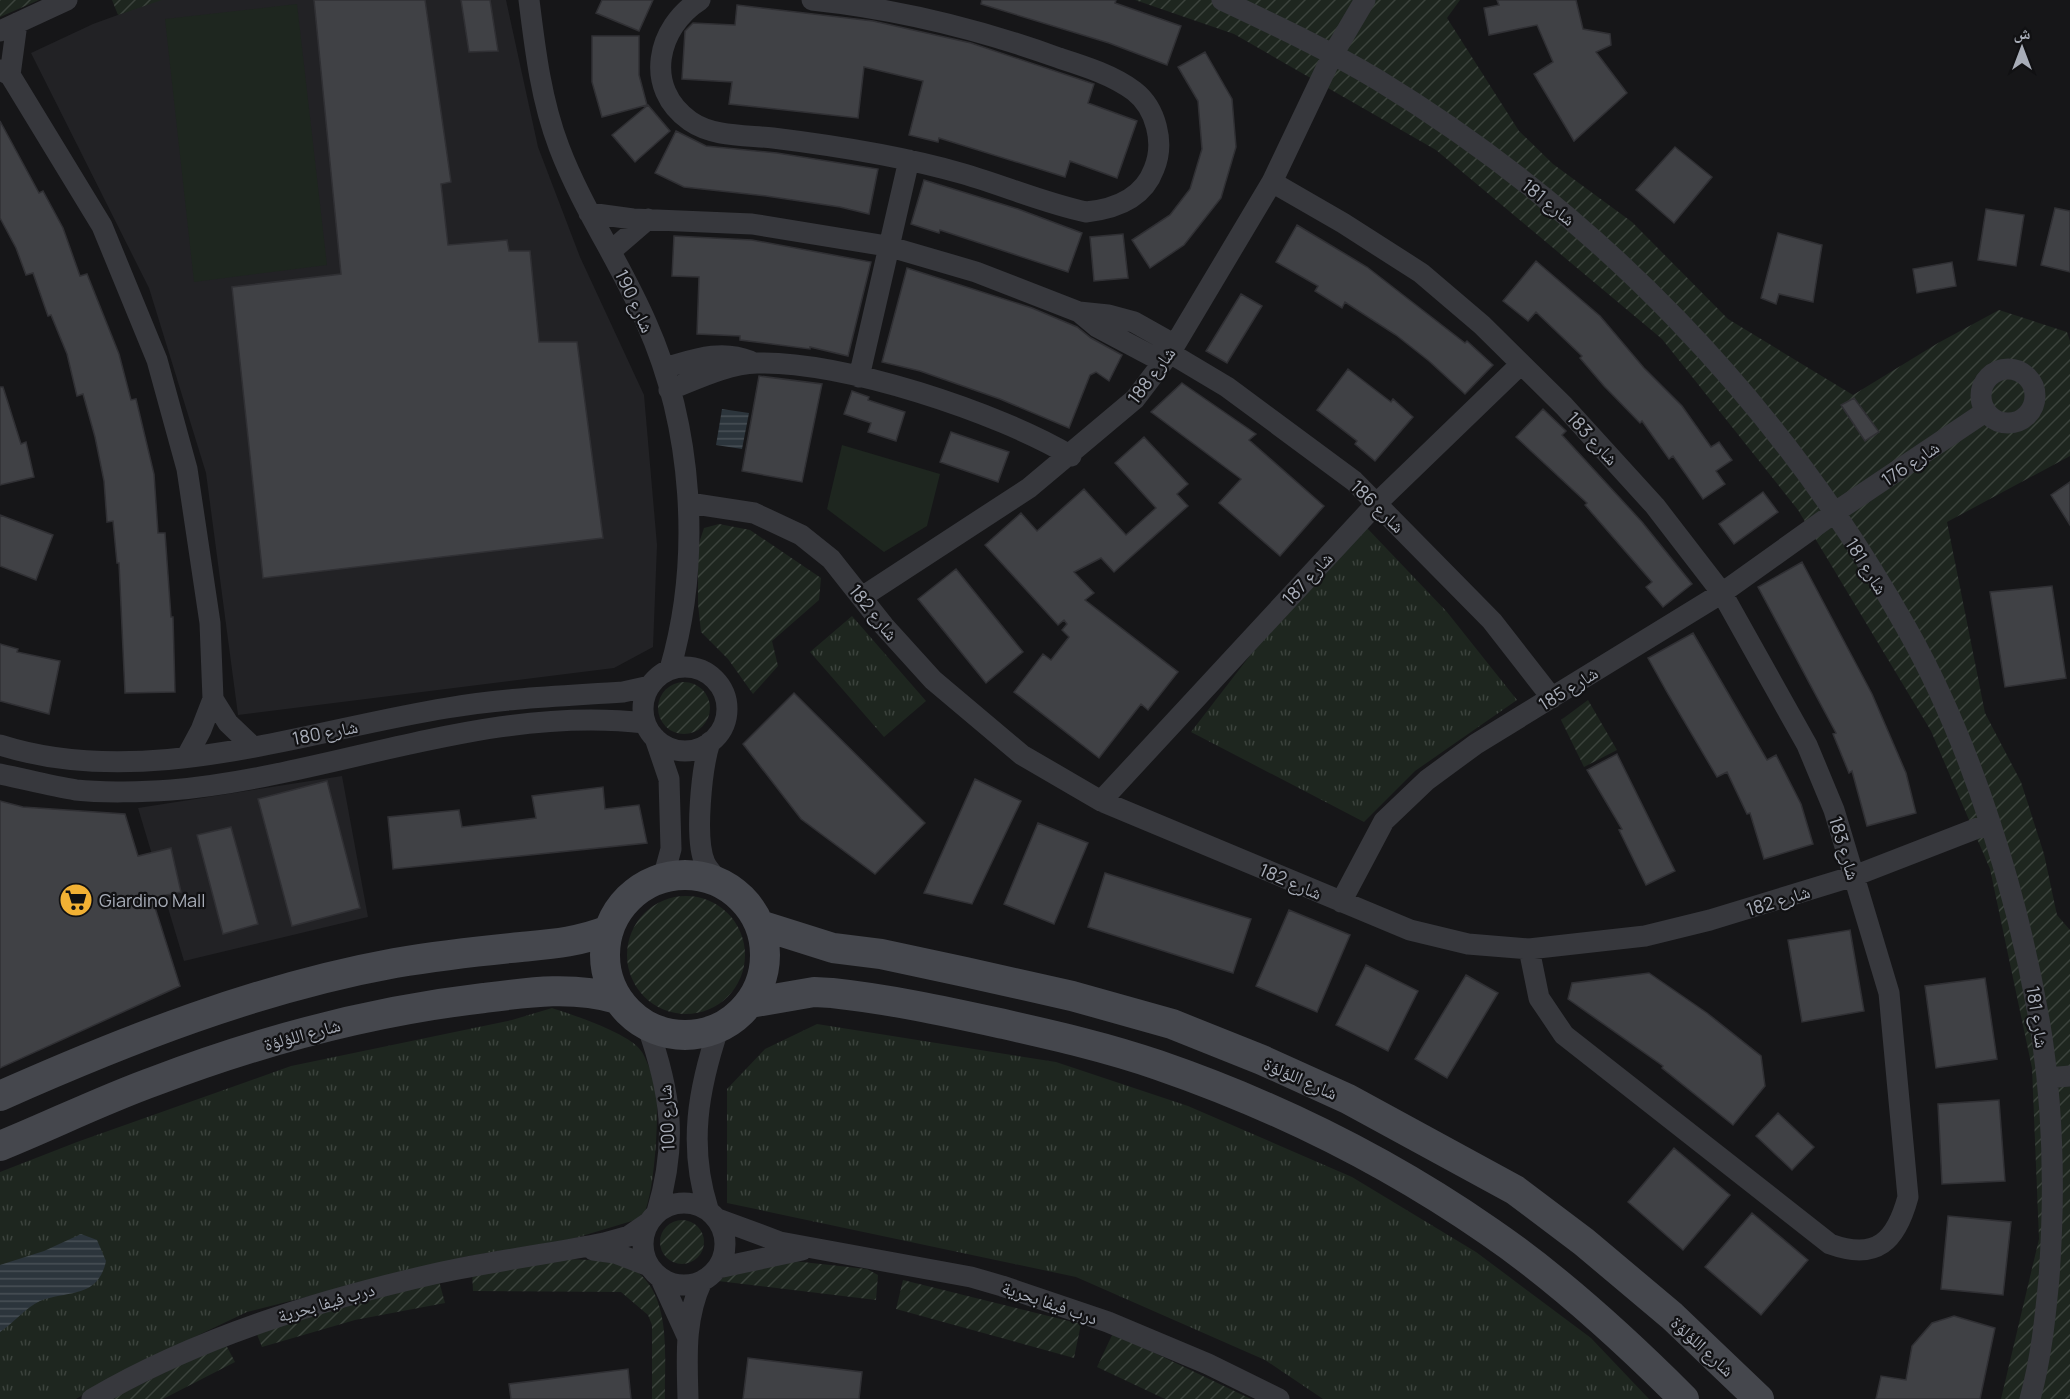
<svg xmlns="http://www.w3.org/2000/svg" width="2070" height="1399" font-family="Manrope,'Noto Naskh Arabic',sans-serif">
<defs>
<pattern id="park-tufts" width="24" height="20" patternUnits="userSpaceOnUse" patternTransform="scale(1.5)"><rect width="24" height="20" fill="#1e261f"/><path d="M3 7l-1-3M5 7V3M7 7l1-3M15 17l-1-3M17 17v-4M19 17l1-3" fill="none" stroke="#3c433d"/></pattern>
<pattern id="garden-furrows" width="10" height="10" patternUnits="userSpaceOnUse" patternTransform="scale(1.5)"><rect width="10" height="10" fill="#1e261f"/><path d="M-1 1l2-2M0 10L10 0M9 11l2-2" fill="none" stroke="#3c433d"/></pattern>
<pattern id="water-rules" width="6" height="5" patternUnits="userSpaceOnUse" patternTransform="scale(1.5)"><rect width="6" height="5" fill="#2c353c"/><path d="M0 2.5h6" fill="none" stroke="#485056"/></pattern>
</defs>
<rect width="100%" height="100%" fill="#161618"/>
<path fill="#222225" d="M159 0H506L538 147 580 257 644 395 657 545 653 647 614 668 238 715 206 473 149 288 31 53 93 24Z
M342 776 368 917 184 961 138 808Z"/>
<path fill="#1e261f" d="M297 4 327 265 194 282 165 19Z
M842 445 940 474 927 526 884 552 827 509Z"/>
<path fill="url(#park-tufts)" d="M1367 528 1447 612 1517 700 1415 771 1364 822 1191 732 1275 623Z
M852 616 926 701 884 737 810 652Z
M552 1008C573 1015 630 1033 642 1052 648 1062 656 1084 657 1095 658 1122 655 1196 642 1218L572 1239 464 1257 247 1312 125 1370 76 1399H0V1172L77 1142 291 1066 512 1020Z
M817 1024 1056 1062 1188 1106 1352 1177 1476 1252 1591 1338 1649 1399H1323L1265 1360 1076 1277 727 1203V1089L765 1049Z"/>
<path fill="url(#garden-furrows)" d="M0 0H39L0 17Z
M112 0H162L118 15Z
M1135 0H1460L1447 18 1519 131 1553 164 1632 222 1728 319 1853 395 1938 343 1999 310 2067 332 2070 341V456L1947 522 1985 713 2021 782 2044 854 2057 915 2070 930V1399H2001L2039 1239 2032 1068 1990 869 1931 731 1798 510 1662 339 1436 150 1234 34Z
M719 524 750 530 821 578 819 600 772 641 778 666 753 694 728 659 701 632 698 604V546L704 528Z
M658 708a26 26 0 1 1 52 0a26 26 0 1 1-52 0Z
M1588 700 1617 750 1584 767 1561 720Z
M627 955a59 59 0 1 1 118 0a59 59 0 1 1-118 0Z
M660 1242a22 22 0 1 1 44 0a22 22 0 1 1-44 0Z
M560 1259C583 1260 623 1258 641 1275 672 1304 664 1361 665 1399H652V1325L648 1315 621 1292 473 1291 472 1272Z
M775 1259 867 1269 878 1275 876 1300 718 1281 740 1267Z
M903 1280 1081 1324 1074 1358 896 1309Z
M439 1281 445 1303 355 1320 262 1347 254 1327Z
M1113 1333 1251 1399H1165L1097 1367Z
M225 1343 235 1362 163 1399H111Z"/>
<path fill="url(#water-rules)" d="M722 409 749 413 742 449 716 445Z
M81 1234 97 1240 106 1261C98 1299 68 1290 40 1301 25 1308 14 1323 0 1332V1265L44 1251Z"/>
<path fill="#404145" stroke="#303034" stroke-width="1.5" d="M314 0H425L451 182 441 184 448 245 507 240 509 251H530L539 342H577L603 538 263 578 232 287 341 274Z
M461 0H490L498 51 469 52Z
M602 0H653L639 31 596 13Z
M982 0H1116L1115 3 1181 26 1167 65 1109 43 981 4Z
M1497 0H1576L1583 29 1610 34 1611 45 1596 52 1627 93 1574 141 1534 74 1553 62 1537 25 1489 35 1484 8 1499 5Z
M737 5 873 21 971 43 1094 84 1088 103 1137 121 1117 178 1070 161 1065 177 939 138 938 142 909 135 923 81 864 67 858 118 729 104 732 82 682 79 685 31 693 23 735 25Z
M592 36H639V75L647 105 602 117 592 82Z
M1205 52 1232 99 1236 147 1221 198 1184 245 1150 268 1132 240 1170 215 1190 189 1202 149 1198 101 1178 67Z
M648 105 670 131 635 162 612 135Z
M0 121 39 193 43 191 63 228 80 276 87 274 119 354 131 400 136 399 154 474 158 533H165L171 617H173L175 692 125 693 119 563H117L113 521 107 522 104 481 95 437 83 394 77 396 67 354 51 315 48 316 33 273 26 275 16 248 0 218Z
M676 131 706 146 777 153 878 169 869 214 840 207 766 196 684 187 655 173Z
M1675 147 1712 177 1674 223 1636 190Z
M924 180 1018 209 1082 233 1068 272 940 230 939 233 911 224Z
M2055 208 2070 211V272L2041 265Z
M1986 209 2024 215 2016 266 1978 260Z
M1297 225 1367 267 1465 343 1467 341 1493 365 1465 394 1429 361 1396 335 1345 302 1342 308 1315 291 1318 286 1276 262Z
M1778 233 1822 245 1813 302 1779 294 1776 304 1761 298Z
M1123 234 1128 278 1094 281 1090 237Z
M674 236 752 240 871 262 848 356 810 347V349L740 340V336L697 334 699 277 672 276Z
M1536 261 1600 316 1644 368 1682 406 1711 447 1719 442 1732 460 1716 471 1725 484 1703 499 1673 456 1669 459 1642 421 1640 423 1604 386 1580 358 1582 356 1536 312 1528 321 1503 301Z
M1952 262 1956 286 1917 293 1913 269Z
M907 268 1032 308 1077 327 1091 338 1122 355 1109 381 1096 372 1090 375 1069 428 1000 399 920 371 882 362Z
M1241 294 1262 306 1227 363 1206 351Z
M1348 369 1391 402 1393 399 1413 417 1375 461 1355 444 1357 441 1317 410Z
M759 376 822 384 802 482 742 471Z
M1182 383 1256 434 1249 440 1324 506 1280 556 1219 503 1241 479 1151 412Z
M0 387H3L21 444 26 442 34 477 0 485Z
M852 391 869 397 868 400 905 412 896 441 868 432 871 423 844 414Z
M1854 398 1879 432 1865 441 1841 405Z
M1543 409 1566 431 1562 435 1642 522 1692 584 1663 607 1646 587 1652 582 1585 505 1587 503 1516 437Z
M951 432 1009 452 998 482 940 462Z
M1144 437 1188 484 1177 494 1188 506 1114 572 1101 558 1074 572 1094 593 1085 600 1178 672 1148 710 1141 704 1099 758 1014 692 1043 654 1051 660 1069 637 1062 630 1067 624 1064 620 1058 625 985 545 1021 513 1037 531 1084 489 1126 535 1156 508 1115 463Z
M2070 482V525L2051 495Z
M1763 492 1778 512 1734 544 1719 524Z
M0 515 53 535 36 580 0 566Z
M1802 562 1872 694 1906 773 1916 813 1867 826 1852 771 1849 773 1833 734 1836 733 1758 587Z
M956 569 1023 652 986 683 918 599Z
M2052 586 2066 678 2005 687 1990 592Z
M1693 633 1767 760 1776 755 1801 804 1813 844 1764 859 1750 813 1747 814 1727 772 1717 777 1668 694 1648 658Z
M0 644 18 649 17 652 60 661 49 714 0 701Z
M794 693 925 823 875 874 801 819 743 744Z
M1617 754 1675 871 1646 885 1619 830 1622 829 1587 770Z
M975 779 1021 801 972 904 924 893Z
M327 781 360 908 292 926 258 799Z
M603 787 605 809 639 805 647 843 393 869 388 817 459 810 462 827 536 818 532 796Z
M0 801 23 807 125 814 138 856 171 848 181 892 152 898 180 986 0 1068Z
M1038 823 1088 843 1054 924 1004 904Z
M231 827 258 924 223 934 197 835Z
M1105 873 1251 919 1233 973 1088 927Z
M1289 910 1350 935 1317 1012 1256 986Z
M1850 930 1864 1011 1802 1022 1788 940Z
M1366 965 1418 991 1388 1051 1336 1025Z
M1649 973 1707 1013 1761 1056 1765 1086 1733 1125 1662 1068 1663 1066 1568 999 1572 983Z
M1466 975 1498 993 1447 1078 1415 1059Z
M1985 978 1997 1059 1936 1068 1925 986Z
M1999 1100 2005 1181 1942 1184 1938 1104Z
M1778 1113 1814 1147 1792 1170 1756 1136Z
M1674 1148 1730 1195 1683 1250 1628 1202Z
M1752 1213 1808 1260 1761 1315 1705 1267Z
M1948 1216 2011 1222 2003 1295 1941 1289Z
M1954 1316 1995 1328 1980 1399H1876L1881 1376 1906 1380 1912 1346 1932 1323Z
M748 1358 862 1372 859 1399H743Z
M628 1369 631 1399H511L509 1384Z"/>
<g fill="none" stroke-linecap="round" stroke-linejoin="round">
<path stroke="#37383d" stroke-width="21" d="M529 0C535 49 541 100 559 147 582 208 620 262 646 322 693 427 702 559 670 669
M700 0C657 27 643 88 690 121 713 137 745 135 773 138 838 146 902 156 964 174 1005 186 1044 203 1086 212 1115 209 1143 199 1154 169 1165 143 1156 108 1134 91 1113 75 1084 66 1059 58 979 29 897 9 812 0
M1222 0C1275 25 1328 50 1378 80 1598 214 1781 404 1907 629 1972 744 2018 895 2040 1025 2054 1110 2055 1193 2049 1278 2045 1320 2041 1359 2030 1399
M0 31 67 0
M0 70 10 75 102 226 157 360 187 469 210 623 213 699 201 730 187 756
M10 75 17 23
M1272 182 1343 223 1421 273 1482 325 1564 406 1655 506 1722 593 1807 745 1834 810 1889 993 1908 1197C1896 1241 1877 1261 1830 1244L1564 1035 1539 998 1529 949
M589 213 633 219 752 224 887 246 976 272 1079 312 1108 315 1134 322 1175 345
M611 251 648 219
M1079 312 1097 327 1163 362
M1170 353 1227 387 1354 481 1492 621 1552 698
M664 368C693 360 720 349 750 361
M1981 396a27 27 0 1 1 54 0a27 27 0 1 1-54 0Z
M859 377 909 160
M669 390C697 379 727 364 757 363 840 360 1000 413 1071 456
M689 503 754 513 801 535 831 559 884 626 933 680 1022 755 1101 801 1410 930 1468 944 1529 949 1645 936 1710 920 1854 876 1988 824
M862 597 1029 488 1135 399 1170 353 1272 182 1332 56 1365 0
M643 709a42 42 0 1 1 84 0a42 42 0 1 1-84 0Z
M213 699 228 723 252 746
M710 742C702 766 694 839 705 863 708 870 715 876 719 882
M0 745C144 791 304 731 447 708 505 698 565 696 623 692L650 686
M0 774C25 779 50 786 76 790 101 793 145 792 171 790 327 777 486 704 645 723
M1101 801 1377 503 1521 364
M643 887 665 871 671 849 669 779 655 738
M1341 902 1384 821 1427 780 1476 744 1722 593 1834 513 1985 412
M647 1025C671 1093 678 1142 657 1212
M2047 1078 2070 1076
M643 1244a41 41 0 1 1 82 0a41 41 0 1 1-82 0Z
M708 1209C688 1146 698 1089 719 1027
M718 1219 780 1242 971 1277 1002 1286 1108 1322 1208 1364 1279 1399
M593 1250 615 1253 649 1266
M718 1268 802 1250
M660 1277 687 1336
M92 1399C198 1337 319 1300 438 1273 493 1261 549 1254 604 1243L629 1236 648 1223
M688 1399C687 1358 684 1319 702 1281"/>
<path stroke="#45474d" stroke-width="30" d="M605 955a80 80 0 1 1 160 0a80 80 0 1 1-160 0Z
M760 925 833 948 881 954 965 972 1072 996 1172 1024 1262 1060 1348 1099 1515 1190 1584 1242 1672 1316 1759 1399
M750 1003 814 992 832 993C888 999 944 1011 999 1023 1052 1035 1106 1047 1158 1065 1274 1105 1389 1162 1490 1232 1560 1280 1624 1339 1684 1399
M0 1096C126 1040 258 988 395 963 436 956 479 951 521 947 552 944 579 942 609 930
M0 1146C52 1125 102 1100 155 1081 260 1041 372 1011 484 998 530 992 573 986 618 999"/>
</g>
<defs>
<symbol id="supermarket-disc" viewBox="-11 -11 22 22"><circle r="9.5" fill="#f2b134" stroke="#111113"/><path d="M-6-5.5h2.5l.6 2H6L4.5 2H-2.5L-4.4-4H-6ZM-1.5 3.2a1.3 1.3 0 1 0 .1 0ZM3 3.2a1.3 1.3 0 1 0 .1 0Z" fill="#111"/></symbol>
</defs>
<g fill-rule="evenodd">
<use href="#supermarket-disc" x="57" y="881" width="38" height="38"/>
</g>
<g text-anchor="middle" dominant-baseline="central" stroke-width="4.5" stroke-linejoin="round" paint-order="stroke">
<g font-size="18" fill="#a8adb8" stroke="#111113">
<text transform="translate(1549 202) rotate(39)">شارع 181</text>
<text transform="translate(635 301) rotate(65)">شارع 190</text>
<text transform="translate(1151 375) rotate(-53)">شارع 188</text>
<text transform="translate(1593 438) rotate(47)">شارع 183</text>
<text transform="translate(1910 463) rotate(-34)">شارع 176</text>
<text transform="translate(1378 506) rotate(44)">شارع 186</text>
<text transform="translate(1867 566) rotate(58)">شارع 181</text>
<text transform="translate(1307 578) rotate(-47)">شارع 187</text>
<text transform="translate(874 612) rotate(51)">شارع 182</text>
<text transform="translate(1568 688) rotate(-32)">شارع 185</text>
<text transform="translate(325 732) rotate(-11)">شارع 180</text>
<text transform="translate(1845 848) rotate(73)">شارع 183</text>
<text transform="translate(1291 881) rotate(23)">شارع 182</text>
<text transform="translate(1778 900) rotate(-17)">شارع 182</text>
<text transform="translate(2038 1017) rotate(81)">شارع 181</text>
<text transform="translate(302 1034) rotate(-15)">شارع اللؤلؤة</text>
<text transform="translate(1301 1078) rotate(24)">شارع اللؤلؤة</text>
<text transform="translate(666 1118) rotate(-93)">شارع 100</text>
<text transform="translate(326 1302) rotate(-16)">درب فيفا بحرية</text>
<text transform="translate(1050 1302) rotate(19)">درب فيفا بحرية</text>
<text transform="translate(1703 1346) rotate(43)">شارع اللؤلؤة</text>
</g>
<g font-size="18" fill="#a8adb8" stroke="#111113" text-anchor="start">
<text x="99" y="900">Giardino Mall</text>
</g>
</g>
<g transform="translate(2022 48)" stroke="#111113" stroke-width="4.5" paint-order="stroke">
<path d="M0-4.5L10 22L0 15L-10 22Z" fill="#a8adb8"/>
<text y="-9" font-size="16" font-weight="bold" text-anchor="middle" fill="#a8adb8">ش</text>
</g>
</svg>
